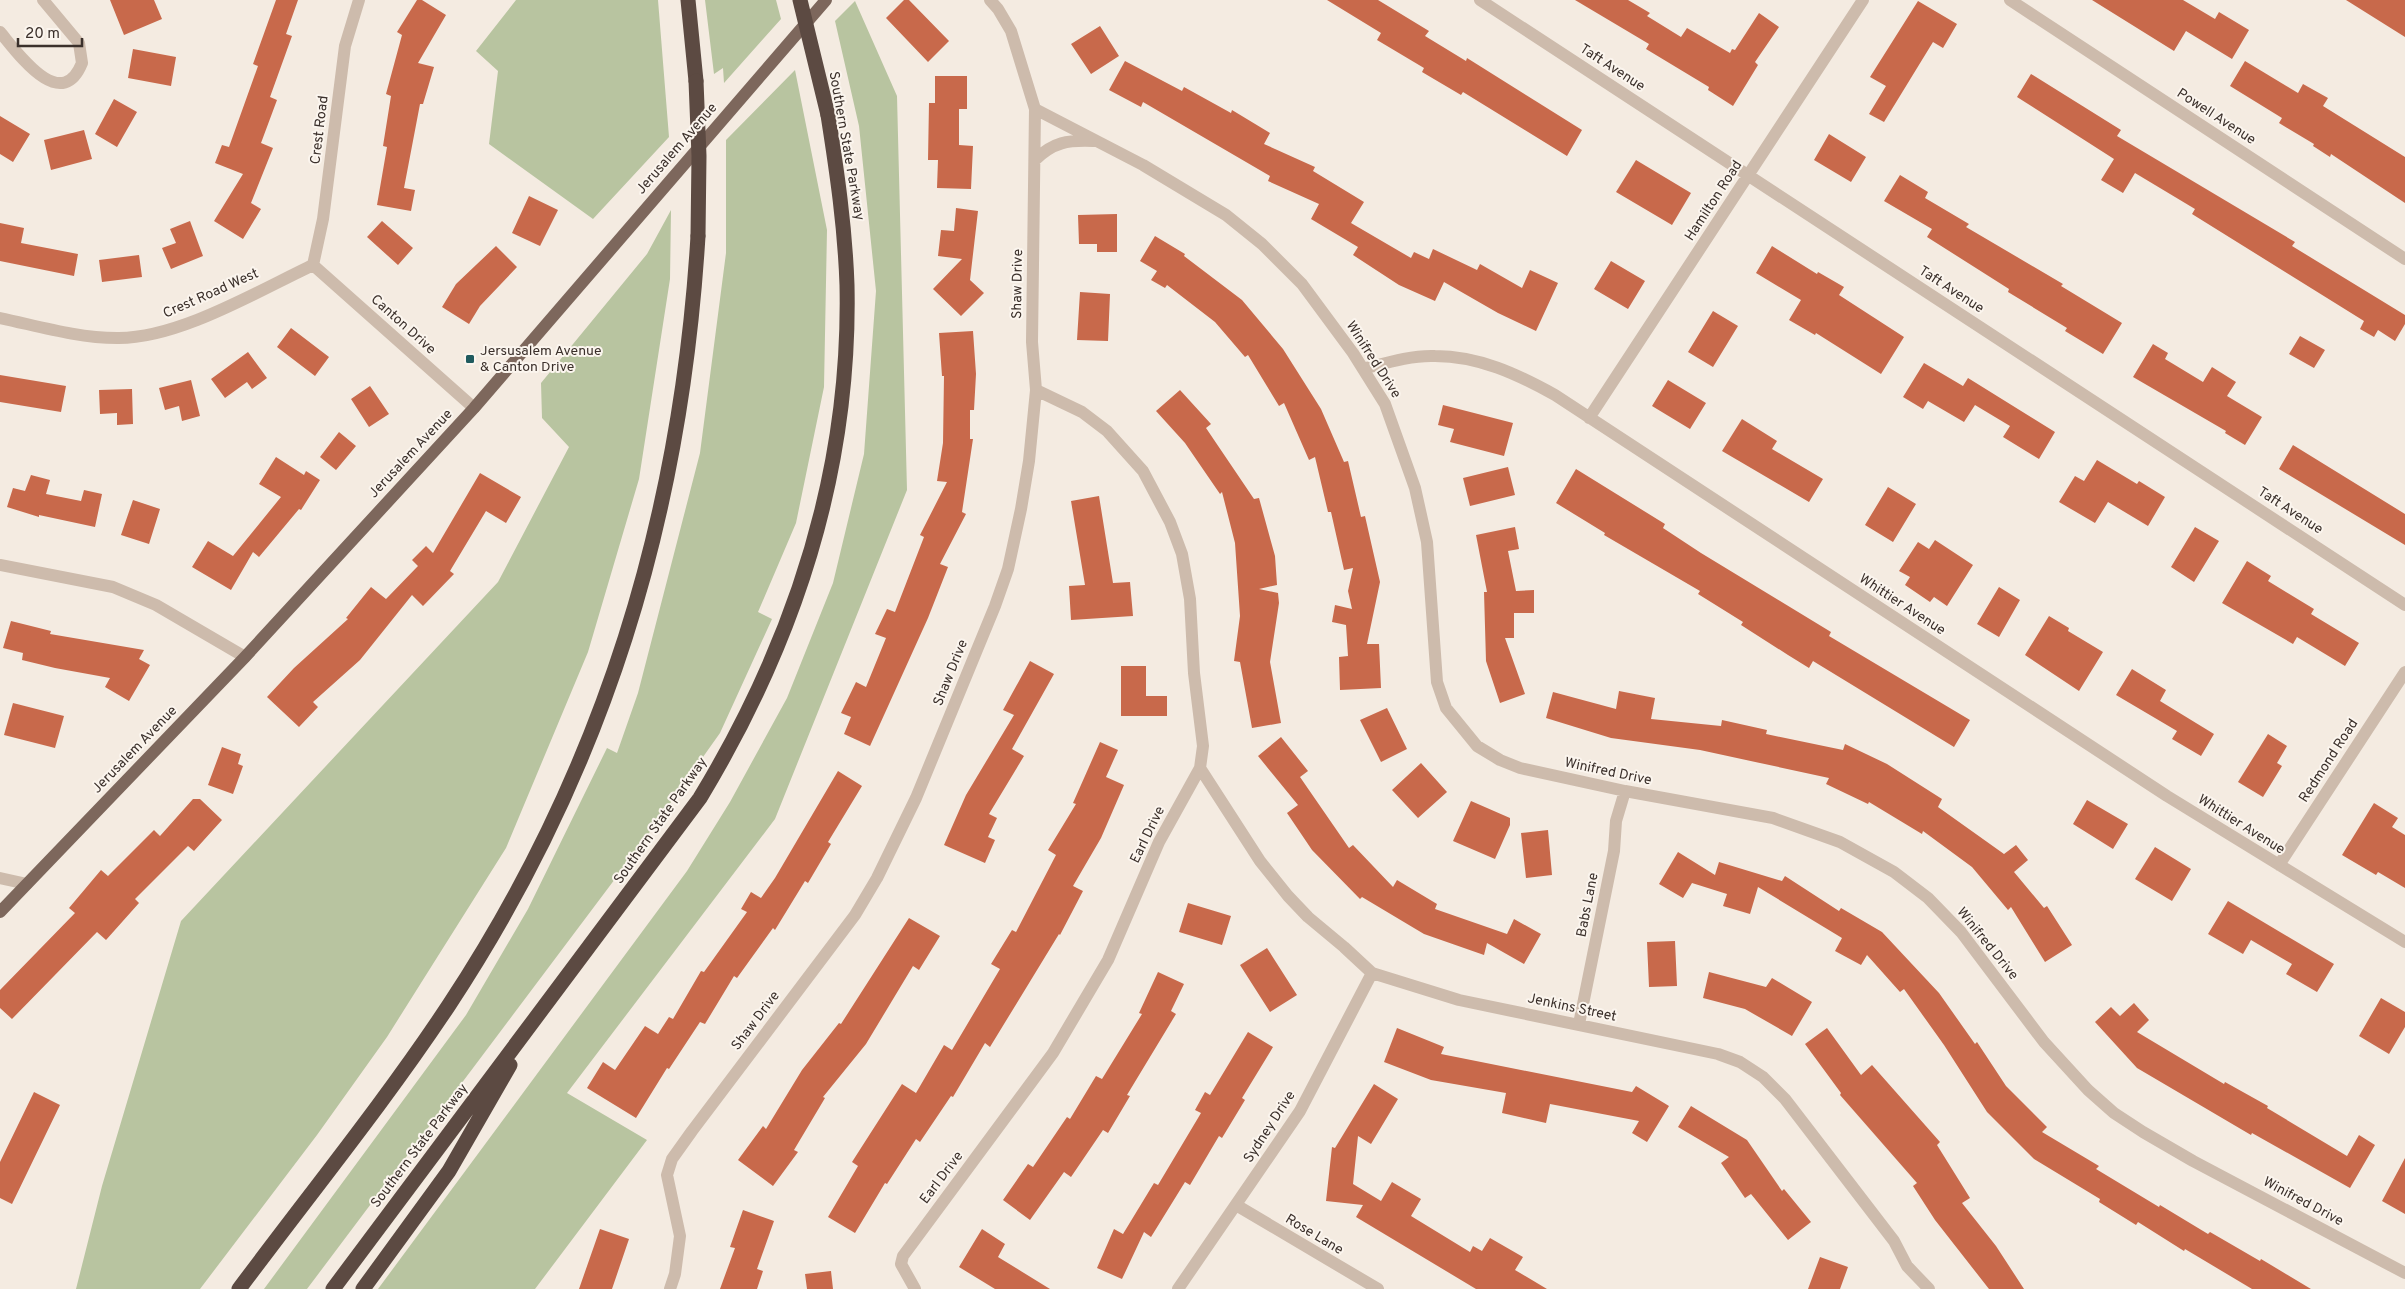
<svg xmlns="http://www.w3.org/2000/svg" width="2405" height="1289" font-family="Overpass,sans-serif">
<rect width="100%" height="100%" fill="#f4ebe1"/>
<path fill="#b8c4a0" d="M516 0H658L669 137 593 219 489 144 498 71 476 51Z
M705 0H776L781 19 724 83 723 68 714 74Z
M855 1 897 96 907 490 775 819 567 1093 647 1140 535 1289H378L687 871 730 802 787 698 833 583 864 454 876 291 859 126 835 21Z
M795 70 827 230 824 387 796 523 758 612 772 619 720 733 642 843 307 1289H264L466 1015 528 909 607 748 617 753 638 693 700 453 726 253V140Z
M671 210 670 279 639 479 588 652 506 848 387 1037 317 1135 200 1289H76L102 1186 181 921 498 582 569 447 542 418 541 383 647 254Z"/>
<path fill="#c8694b" d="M110 0H154L162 19 124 35Z
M276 0H298L286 34 292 36 270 97 277 100 261 143 273 148 251 203 261 209 243 239 214 221 243 174 215 163 222 145 229 147 258 66 253 64Z
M417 0H422L446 15 418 63 434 67 423 104H420L404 188 415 190 411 211 377 205 387 147 383 146 391 96 386 94 402 35 397 32Z
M904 0H909L949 41 928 62 886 18Z
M1327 0H1378L1429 31 1425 36 1466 61 1467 58 1582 130 1567 156 1463 92 1461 95 1422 72 1424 68 1377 40 1381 33Z
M1575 0H1628L1650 13 1647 16 1681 37 1687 28 1730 53 1732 49 1735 50 1759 13 1779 27 1755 62 1758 65 1733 106 1708 90 1709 87 1646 49 1649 44Z
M2092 0H2183L2215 19 2219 12 2249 30 2232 59 2186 31 2174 51Z
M2346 0H2405V37Z
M1918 1 1957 24 1943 48 1933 42 1884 122 1869 114 1886 86 1870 77Z
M1100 26 1119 56 1091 74 1071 44Z
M133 49 176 57 171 86 128 78Z
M1125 61 1182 91 1184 87 1231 113 1232 110 1270 133 1264 144 1315 167 1313 171 1364 202 1351 223 1411 258 1414 252 1429 259 1433 249 1477 270 1480 264 1522 288 1530 270 1558 283 1536 331 1498 313 1444 282 1435 301 1399 285 1353 255 1358 247 1311 219 1319 204 1268 181 1270 176 1143 102 1141 107 1109 90Z
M2245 61 2298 93 2303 84 2328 98 2323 106 2405 157V203L2331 154 2330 157 2313 146 2314 144 2279 123 2282 118 2230 86Z
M2031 74 2121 130 2117 136 2295 242 2292 246 2405 315V324L2395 341 2378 330 2374 337 2360 329 2364 321 2192 214 2195 209 2135 173 2123 193 2101 180 2114 159 2017 97Z
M935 76H967V109H959V145L973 146 971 189 937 188 938 160H928L929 103H935Z
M114 99 137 112 117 147 95 134Z
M0 116 30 134 13 162 0 154Z
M84 130 92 159 51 170 44 140Z
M1829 134 1866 157 1851 182 1814 160Z
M1636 160 1691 193 1672 225 1616 192Z
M1900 175 1928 192 1925 198 1969 224 1966 227 2063 284 2061 286 2122 323 2103 354 2065 331 2067 328 2008 292 2009 289 1927 237 1932 229 1884 201Z
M529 196 558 210 540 246 512 233Z
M956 208 978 211 970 280 984 293 961 316 933 289 962 259 938 256 941 230 954 231Z
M1117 214V252H1097V244H1079L1078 215Z
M190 221 203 256 171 269 162 248 176 243 170 229Z
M382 221 413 248 398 265 367 237Z
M0 223 24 228 21 243 78 254 74 276 0 261Z
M1155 236 1185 254 1184 256 1242 300 1283 349 1321 409 1344 462 1348 461 1361 517 1365 516 1380 582 1367 644H1379L1381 688 1340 690 1339 657 1348 656 1346 625 1332 622 1335 605 1352 609 1348 591 1353 568 1344 570 1331 512H1328L1315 457 1309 460 1284 403 1279 406 1248 355 1245 357 1215 322 1167 285 1165 288 1151 280 1157 271 1140 261Z
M496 246 517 267 480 306 469 324 442 307 456 284Z
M1772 246 1817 274 1818 272 1844 287 1839 295 1904 337 1881 374 1816 333 1815 335 1789 320 1801 300 1756 273Z
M139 255 142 277 102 282 99 260Z
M1611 261 1645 281 1628 309 1594 289Z
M1080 292 1110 294 1108 341 1077 340Z
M1713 311 1738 326 1713 367 1688 352Z
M291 328 329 357 315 376 277 347Z
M973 331 976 374 974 410H970V439H973L962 512 966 514 940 564 948 567 928 618 870 746 844 734 851 717 841 713 856 682 866 687 886 638 875 634 887 609 895 612 924 537 920 535 947 482 937 481 943 443 944 376H942L939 333Z
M2300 336 2325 350 2314 368 2289 354Z
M2153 344 2168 353 2165 359 2203 382 2212 367 2236 382 2227 396 2262 417 2245 445 2225 433 2226 431 2133 377Z
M248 352 267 378 252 389 247 382 225 398 211 379Z
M1924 363 1963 386 1968 378 2055 432 2039 459 2003 437 2010 426 1975 405 1964 422 1928 401 1923 409 1903 397Z
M0 375 66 386 61 412 0 402Z
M191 380 200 416 182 421 179 406 165 410 159 388Z
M1668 380 1706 403 1690 429 1652 406Z
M370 386 389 414 369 427 351 399Z
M132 389 133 424 117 425V413L100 414 99 390Z
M1180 390 1211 424 1206 428 1254 499 1259 498 1275 556 1277 585 1259 589 1278 593 1279 603 1270 662 1281 723 1252 728 1240 662 1234 661 1240 616 1235 543 1222 492 1220 494 1185 443 1156 411Z
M1443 405 1513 423 1504 456 1450 442 1454 429 1438 425Z
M1742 419 1777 441 1772 449 1823 479 1809 502 1722 451Z
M339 432 356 446 336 470 320 457Z
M2293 445 2405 514V545L2279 469Z
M276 457 304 475 306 471 320 480 301 510 299 509 259 557 253 552 231 590 192 567 208 541 233 556 281 497 259 484Z
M2097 460 2137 484 2139 481 2165 497 2148 526 2108 502 2095 523 2059 502 2075 476 2084 481Z
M1508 467 1515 495 1470 506 1463 478Z
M1576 469 1665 524 1663 528 1701 553 1831 632 1829 636 1970 720 1954 747 1813 661 1809 668 1788 655 1741 625 1743 622 1698 594 1700 591 1604 535 1605 533 1556 503Z
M480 473 521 497 506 523 486 511 450 571 454 574 423 606 412 595 360 660 313 702 318 707 299 727 267 697 294 668 348 619 346 618 371 587 386 599 418 566 412 560 426 546 433 553Z
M31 475 50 480 46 494 81 501 84 490 102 494 95 527 39 515V517L7 507 13 488 25 491Z
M1888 487 1916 504 1893 542 1865 525Z
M1099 496 1113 583 1130 582 1133 616 1071 620 1069 586 1085 585 1071 501Z
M133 500 160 509 149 544 121 535Z
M1515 527 1519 549 1508 551 1516 591 1534 590V613H1514V638H1505L1525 694 1500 703 1486 661 1484 592H1487L1476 535Z
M2195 527 2219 541 2194 582 2171 567Z
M1935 540 1973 565 1947 606 1934 597 1930 602 1905 585 1910 577 1899 571 1918 542 1929 549Z
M2247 561 2271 576 2268 581 2314 609 2311 614 2359 643 2345 666 2297 637 2293 644 2222 603Z
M1999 587 2020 600 1999 637 1977 624Z
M2049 616 2069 628 2068 631 2103 652 2079 691 2025 655Z
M11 621 51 631 50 634 144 650 139 659 150 665 129 701 105 687 110 678 55 668 22 660 23 653 3 648Z
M1030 661 1054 674 1012 749 1024 756 989 814 997 818 988 837 995 840 985 863 944 845 966 795 1014 715 1003 710Z
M1121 666H1146V696H1167V716H1121Z
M2132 669 2166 690 2160 701 2214 734 2201 756 2172 739 2177 731 2116 695Z
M1619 691 1655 698 1651 719 1721 726 1722 720 1767 730 1766 734 1843 750 1845 744 1887 764 1942 799 1938 807 2004 854 2016 845 2028 860 2014 872 2044 908 2047 906 2072 945 2045 962 2011 907 2008 910 1972 867 1923 831 1922 834 1869 802 1868 804 1826 784 1829 778 1700 750 1611 738 1546 718 1553 692 1616 709Z
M13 703 64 716 55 748 4 735Z
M1387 708 1407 749 1381 762 1360 720Z
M2268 734 2287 746 2277 763 2282 766 2263 797 2238 782Z
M1281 737 1308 771 1300 777 1349 848 1353 845 1393 887 1397 880 1437 904 1435 909 1507 934 1514 919 1541 934 1524 964 1487 943 1484 955 1424 934 1362 897 1360 899 1312 850 1287 813 1298 805 1258 756Z
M1100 742 1118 750 1106 777 1124 785 1101 838 1073 886 1083 891 1060 935 1059 934 990 1047 985 1043 953 1097 951 1096 920 1142 916 1139 887 1184 885 1183 855 1233 828 1217 858 1166 852 1162 902 1084 916 1093 944 1045 952 1050 1000 969 991 964 1012 930 1016 932 1056 855 1048 850 1076 804 1073 803Z
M222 747 241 754 238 764 243 766 233 794 208 785Z
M1421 763 1447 792 1418 818 1392 790Z
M838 771 862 786 828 842 831 844 808 883 805 881 775 930 773 928 737 978 734 976 705 1024 700 1022 669 1069 667 1068 636 1118 587 1088 603 1062 615 1070 645 1026 658 1034 669 1017 673 1019 701 971 704 972 747 912 741 909 751 892 761 898 775 878Z
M193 799H200L222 820 194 851 188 846 135 899 139 903 106 940 97 932 12 1019 0 1008V990L75 913 69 908 101 870 108 876 154 830 160 836Z
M2087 800 2128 824 2113 849 2073 824Z
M1471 801 1510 818V825L1495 859 1453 841Z
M2374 803 2398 818 2392 827 2405 835V888L2378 872 2376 875 2342 855Z
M1548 830 1552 875 1526 878 1521 833Z
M2155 847 2191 869 2172 901 2135 879Z
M1678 852 1715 875 1719 862 1782 881 1785 876 1839 911 1841 908 1882 932 1939 993 1975 1044 1977 1042 2006 1086 2047 1127 2042 1132 2099 1166 2096 1169 2159 1207 2160 1205 2208 1234 2210 1232 2260 1261 2261 1259 2311 1289H2252L2185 1249 2184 1251 2138 1222 2136 1225 2099 1202 2100 1199 2034 1159 1987 1112 1944 1045 1904 989 1900 992 1867 955 1861 965 1835 951 1842 938 1758 887 1750 914 1723 906 1727 894 1692 883 1683 898 1659 884Z
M2228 901 2334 964 2317 992 2286 974 2292 964 2251 940 2243 954 2208 934Z
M1188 903 1231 916 1222 945 1179 932Z
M909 918 940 936 919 970 913 966 866 1044 823 1097 825 1098 794 1150 798 1152 773 1186 738 1160 763 1126 766 1129 802 1070 839 1023 841 1024Z
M1675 941 1677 986 1649 987 1647 942Z
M1267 948 1297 995 1270 1012 1240 965Z
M1158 972 1184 984 1171 1011 1176 1014 1127 1095 1130 1096 1108 1133 1103 1130 1071 1177 1064 1172 1030 1220 1003 1200 1028 1164 1033 1167 1067 1117 1070 1119 1096 1076 1102 1079 1142 1014 1139 1013Z
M1709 972 1766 987 1772 978 1812 1002 1792 1036 1745 1009 1703 998Z
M2381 998 2405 1012V1027L2389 1054 2359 1036Z
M2134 1003 2149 1020 2137 1032 2224 1084 2225 1082 2268 1106 2267 1108 2347 1156 2359 1135 2375 1145 2350 1188 2252 1133 2251 1135 2137 1068 2095 1022 2111 1007 2120 1016Z
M1397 1028 1444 1047 1441 1054 1632 1092 1636 1086 1669 1106 1647 1142 1632 1133 1639 1121 1550 1104 1546 1123 1502 1113 1506 1093 1431 1080 1384 1062Z
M1827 1028 1861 1075 1872 1065 1940 1142 1937 1145 1970 1198 1962 1203 1996 1246 2024 1289H1989L1935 1220 1913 1186 1917 1183 1840 1095 1841 1093 1805 1044Z
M1248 1032 1273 1047 1242 1098 1245 1100 1222 1138 1219 1136 1190 1185 1185 1182 1151 1237 1144 1232 1122 1279 1097 1268 1114 1229 1123 1234 1154 1183 1158 1185 1201 1113 1195 1110 1205 1092 1210 1095Z
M1374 1084 1398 1099 1371 1144 1358 1136 1353 1184 1381 1201 1392 1182 1421 1199 1411 1216 1470 1252 1473 1246 1482 1251 1490 1238 1523 1257 1515 1270 1547 1289H1476L1356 1217 1363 1205 1326 1201 1332 1147 1335 1148Z
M34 1092 60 1105 12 1204 0 1198V1162Z
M1691 1106 1747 1140 1782 1191 1784 1189 1811 1222 1788 1240 1751 1194 1745 1198 1721 1163 1729 1157 1678 1127Z
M2405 1158V1214L2382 1201Z
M743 1210 774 1221 757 1269 763 1271 757 1289H720L735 1248 730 1247Z
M600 1229 629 1239 612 1289H579Z
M982 1229 1005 1244 998 1257 1050 1289H995L959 1267Z
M1820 1257 1848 1267 1840 1289H1808Z
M831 1271 833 1289H807L805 1274Z"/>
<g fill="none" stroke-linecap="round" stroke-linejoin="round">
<path stroke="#cdbbac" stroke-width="12" d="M1480 0 2405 605
M2010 0 2405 259
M0 32C17 52 61 115 82 63L79 43 43 0
M1035 109 1143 165 1226 215 1262 244 1302 284 1353 353 1385 404 1415 488 1427 542 1437 682 1446 708 1477 746 1500 760 1520 768 1625 791 1773 818 1840 842 1894 872 1928 898 1961 932 2044 1042 2088 1090 2114 1113 2143 1132 2193 1161 2405 1273
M1035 160C1053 142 1068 140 1093 141
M313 265 323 219 345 46 359 0
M313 265 474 408
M0 318C38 326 78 338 117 338 178 339 258 291 313 265
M1363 369C1386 363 1411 355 1435 356 1479 356 1517 374 1555 395L2167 796 2405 942
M1589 418 1863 0
M0 565 113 587 156 605 245 657
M1200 768 1260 861 1288 896 1308 917 1344 947 1372 973 1459 1000 1718 1054 1740 1062 1763 1077 1785 1099 1894 1241 1907 1266 1929 1289
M2279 865 2405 672
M0 878 27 884
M1579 1024 1614 851 1616 821 1625 791
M1236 1205 1378 1289
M670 1289 675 1274 680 1236 667 1175 672 1159 692 1131 855 915 877 878 916 798 995 606 1008 569 1021 509 1029 461 1036 390 1032 342 1035 109 1011 31 998 9 990 0
M915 1289 901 1264 903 1256 1053 1053 1108 960 1159 842 1200 768 1203 746 1194 673 1190 599 1182 554 1170 522 1143 471 1107 431 1082 412 1036 390
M1178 1289 1300 1111 1372 973"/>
<path stroke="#7d675c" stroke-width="12" d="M0 912 245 657 474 408 826 0"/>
<path stroke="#5c4a42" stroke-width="15" d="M688 0 696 81
M239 1289C309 1195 384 1103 449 1005 604 770 681 517 698 236
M333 1289 700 798C795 641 851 470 847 285 845 227 837 172 828 115
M363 1289 449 1171 510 1065"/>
<path stroke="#5c4a42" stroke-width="15" d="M800 0 828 115
M696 81 699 156 698 236"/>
</g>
<rect fill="#1f5a5e" stroke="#fbf5ee" stroke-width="2" x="465" y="354" width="10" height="10" rx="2.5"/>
<g text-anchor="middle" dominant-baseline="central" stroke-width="4" stroke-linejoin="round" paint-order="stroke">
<g font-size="14" fill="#3b302b" stroke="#fbf5ee">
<text transform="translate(1612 68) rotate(33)">Taft Avenue</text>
<text transform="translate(2216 117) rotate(33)">Powell Avenue</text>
<text transform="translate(320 130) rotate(-83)">Crest Road</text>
<text transform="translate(846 146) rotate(80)">Southern State Parkway</text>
<text transform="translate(677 149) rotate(-49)">Jerusalem Avenue</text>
<text transform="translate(1714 201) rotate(-57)">Hamilton Road</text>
<text transform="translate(1018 284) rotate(-89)">Shaw Drive</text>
<text transform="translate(1951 290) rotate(33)">Taft Avenue</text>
<text transform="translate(211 294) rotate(-24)">Crest Road West</text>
<text transform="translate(403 325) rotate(42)">Canton Drive</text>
<text transform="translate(1373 360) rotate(57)">Winifred Drive</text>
<text transform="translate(411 454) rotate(-47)">Jerusalem Avenue</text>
<text transform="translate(2290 511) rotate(33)">Taft Avenue</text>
<text transform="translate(1902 605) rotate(33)">Whittier Avenue</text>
<text transform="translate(951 673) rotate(-68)">Shaw Drive</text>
<text transform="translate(135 750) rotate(-46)">Jerusalem Avenue</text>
<text transform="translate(2329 761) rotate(-57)">Redmond Road</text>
<text transform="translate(1608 772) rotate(12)">Winifred Drive</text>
<text transform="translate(661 821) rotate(-55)">Southern State Parkway</text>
<text transform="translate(2241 825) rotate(32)">Whittier Avenue</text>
<text transform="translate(1148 835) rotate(-64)">Earl Drive</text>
<text transform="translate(1588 905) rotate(-79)">Babs Lane</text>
<text transform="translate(1987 944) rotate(51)">Winifred Drive</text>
<text transform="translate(1572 1008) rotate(12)">Jenkins Street</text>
<text transform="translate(756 1021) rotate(-53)">Shaw Drive</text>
<text transform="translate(1270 1127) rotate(-57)">Sydney Drive</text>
<text transform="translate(420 1146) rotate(-53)">Southern State Parkway</text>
<text transform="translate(942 1178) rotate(-53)">Earl Drive</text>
<text transform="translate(2303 1202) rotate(28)">Winifred Drive</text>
<text transform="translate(1314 1235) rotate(31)">Rose Lane</text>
</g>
<g font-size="14" fill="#3b302b" stroke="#fbf5ee" text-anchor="start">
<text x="480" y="351">Jersusalem Avenue<tspan x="480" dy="16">&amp; Canton Drive</tspan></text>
</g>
</g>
<path d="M18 38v8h64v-8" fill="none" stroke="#3b302b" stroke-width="2.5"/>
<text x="25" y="38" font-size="15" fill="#3b302b" stroke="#fbf5ee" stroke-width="4" paint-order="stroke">20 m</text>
</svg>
